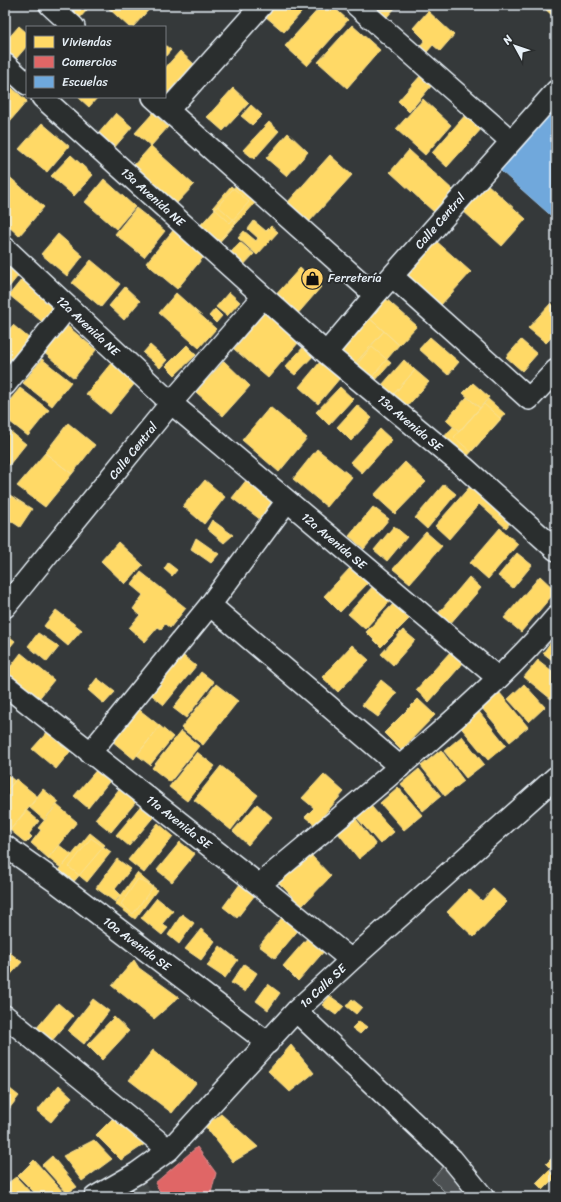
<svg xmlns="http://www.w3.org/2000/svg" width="561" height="1202" font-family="Sriracha,sans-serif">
<rect width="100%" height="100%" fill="#35393a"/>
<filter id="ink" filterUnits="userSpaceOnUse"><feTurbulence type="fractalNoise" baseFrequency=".025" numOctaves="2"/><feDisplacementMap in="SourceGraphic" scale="8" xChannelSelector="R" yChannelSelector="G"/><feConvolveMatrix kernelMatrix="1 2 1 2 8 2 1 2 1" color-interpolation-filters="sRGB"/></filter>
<g filter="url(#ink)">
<path fill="#424647" d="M137 1173 156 1197H95Z"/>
<path fill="#4d5152" stroke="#9aa1a5" d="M448 1161 476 1197H450L432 1179Z"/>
<path fill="#ffd966" stroke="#f8e092" d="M62 5H82L87 10 78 20Z
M105 5H153L133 27H129Z
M275 5H308L284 32 265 16Z
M322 5H331L348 20 307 66 285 46Z
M368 5H398L384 20Z
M541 5H556V19Z
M428 11 454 35 440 51 433 45 427 52 420 46 425 40 413 28Z
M352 25 380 50 347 88 318 62Z
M19 26 27 33V46L15 60 5 51V42Z
M165 45 171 50 165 57Z
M180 51 196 66 168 97 165 94V68Z
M422 74 433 84 409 112 398 101Z
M5 82 27 101 5 127Z
M233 88 249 103 223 131 207 117Z
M78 97H98L89 107Z
M423 99 451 125 425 155 396 129Z
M251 105 262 115 252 125 241 116Z
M116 113 132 127 114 148 98 134Z
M153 113 168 127 151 146 135 133Z
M467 113 483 127 447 167 432 153Z
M269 122 279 131 254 159 243 150Z
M42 123 69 146 47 172 19 149Z
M288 133 308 152 287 176 266 158Z
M151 146 194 185 176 204 133 166Z
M409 150 454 191 434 212 390 172Z
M71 155 93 175 74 196 51 176Z
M330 155 352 175 309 222 287 203Z
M5 173 44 207 19 236 5 223Z
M104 179 135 207 116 229 85 202Z
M238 183 257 201 213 249 195 232Z
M486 183 526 219 502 246 462 210Z
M231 186 249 202 230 223 213 207Z
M218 206 236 222 212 248 194 232Z
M136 208 165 231 144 257 115 234Z
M254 221 266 231 271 226 278 232 257 255 238 238 244 231 256 241 258 238 248 229Z
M175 228 206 254 177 289 146 263Z
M58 234 83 256 67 276 41 254Z
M435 240 471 272 439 307 404 275Z
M240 242 254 254 239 270 226 258Z
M5 259 22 271 5 292Z
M91 260 120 284 101 307 72 283Z
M300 268 321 287 295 317 273 298Z
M22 279 58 307 45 324 9 295Z
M125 287 140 301 124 320 109 306Z
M229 292 240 302 227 316 216 307Z
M176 293 216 329 199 348 159 313Z
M384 297 417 326 399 345 367 316Z
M551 303 556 307V333L546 343 528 328Z
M215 309 222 316 216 323 209 316Z
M264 313 299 342 268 378 234 349Z
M367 316 384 331 352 367 335 351Z
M65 324 96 350 74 378 42 351Z
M13 325 30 339 8 366 5 363V334Z
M384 331 399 345 371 378 355 364Z
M430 337 459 362 448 375 419 349Z
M521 340 537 354 522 371 506 357Z
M308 342 318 351 295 375 285 367Z
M150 345 167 360 160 368 143 353Z
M187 345 196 355 175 375 166 366Z
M372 347 391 363 375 381 357 364Z
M42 359 71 382 52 406 23 383Z
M404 360 415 370 393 395 382 385Z
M224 361 250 386 223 416 196 392Z
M112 362 136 382 110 414 86 394Z
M320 362 340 378 318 404 299 387Z
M415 370 429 382 404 410 393 395Z
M473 383 489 397 480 408 463 393Z
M340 387 353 399 329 425 316 412Z
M20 388 49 410 28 436 5 418V406Z
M467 397 480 408 459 432 446 420Z
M488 399 505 414 471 452 454 437Z
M484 404 501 419 464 460 441 440 453 427 459 432Z
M357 405 372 418 351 441 337 427Z
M270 407 307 438 279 472 242 440Z
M68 423 95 445 72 474 45 453Z
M5 427 26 444 5 470Z
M380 429 392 440 362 473 350 462Z
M317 449 352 477 327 507 293 479Z
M45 453 72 474 45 507 17 486Z
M405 462 426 482 395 514 374 495Z
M248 478 277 501 261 520 232 498Z
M205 480 225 497 204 524 183 506Z
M473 483 514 518 506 528 479 504 449 539 435 526Z
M444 484 456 494 427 529 415 518Z
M5 492 32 509 20 527 5 517Z
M373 507 389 519 364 549 349 536Z
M212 520 233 535 224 543 207 529Z
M394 526 407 537 387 561 374 550Z
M500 528 518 544 488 579 470 563Z
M426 532 442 546 410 583 393 569Z
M196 538 219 554 211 563 191 549Z
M118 542 143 565 125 584 101 561Z
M517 553 532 565 513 588 498 576Z
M168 563 177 570 172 576 164 569Z
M351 567 368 583 340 612 324 596Z
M141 572 186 608 170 628 165 624 161 629 158 627 145 642 129 628 140 615 133 609 143 595 131 585Z
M540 576 556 591 521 632 504 618Z
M469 577 481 588 449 625 437 615Z
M374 585 391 600 365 629 348 614Z
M397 600 413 615 381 647 366 632Z
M56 610 82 630 68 646 44 626Z
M403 630 415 640 393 665 381 654Z
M5 633 15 641 6 652 5 651Z
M38 633 59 647 47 662 28 646Z
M554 638 556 639V663L543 653Z
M352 645 369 660 338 692 322 677Z
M451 651 464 662 429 702 416 690Z
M21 653 54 680 37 701 5 674Z
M180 653 196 666 164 705 148 692Z
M538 660 556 674V693L551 699 524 677Z
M201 672 214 682 186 718 173 708Z
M97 678 115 692 104 704 88 690Z
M381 680 397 693 378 717 362 705Z
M216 684 238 701 203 745 181 728Z
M524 684 545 707 529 722 508 699Z
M499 692 528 727 510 742 481 707Z
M418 699 435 715 401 750 384 733Z
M132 704 160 726 134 759 106 736Z
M476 708 506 745 488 760 458 724Z
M160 726 173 737 150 765 137 755Z
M50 729 73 748 56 769 32 749Z
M181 731 199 746 170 782 152 768Z
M462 736 484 764 466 778 444 751Z
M441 750 464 781 445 796 421 766Z
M197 752 215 766 187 801 169 787Z
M221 766 258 795 231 830 194 800Z
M99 767 112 778 88 808 74 796Z
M419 769 441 796 423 811 401 784Z
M5 773 15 781 5 793Z
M324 774 344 792 315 825 305 817 314 808 302 798Z
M16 779 38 797 6 835 5 834V793Z
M124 783 140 797 111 832 95 819Z
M398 787 422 815 404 830 380 803Z
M43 789 59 802 44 820 29 807Z
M143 803 156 814 129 846 116 835Z
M257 804 272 817 248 845 233 831Z
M57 805 77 822 48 858 31 843 41 830 38 828Z
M371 806 394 832 380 844 357 818Z
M26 810 39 821 29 834 32 837 26 843 10 830Z
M356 819 376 845 359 859 338 833Z
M158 823 173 836 144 873 128 860Z
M90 833 105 845 71 885 57 873Z
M91 838 111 852 87 882 69 867Z
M180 842 195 854 172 882 157 870Z
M59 845 72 855 61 868 48 858Z
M309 853 331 876 302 906 279 883Z
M117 859 131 869 115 889 121 895 115 902 96 888Z
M137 873 157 890 135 919 115 904Z
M138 879 153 887 133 914 121 904Z
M243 880 258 891 237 918 223 907Z
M469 889 482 901 493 889 507 902 474 937 447 912Z
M157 898 173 911 162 924 168 928 162 935 141 918Z
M182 914 194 923 179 944 168 935Z
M284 915 300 928 275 958 259 946Z
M201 929 215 941 201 960 185 949Z
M310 935 326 949 298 981 283 966Z
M220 946 238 960 225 978 207 966Z
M5 949 22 962 5 981Z
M134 960 139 968 179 997 154 1019 112 986Z
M244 964 257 973 245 992 231 983Z
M268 984 280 993 268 1010 256 1001Z
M330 996 344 1006 336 1015 322 1005Z
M93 999 109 1011 84 1044 68 1031Z
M352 999 362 1007 356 1014 346 1006Z
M58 1003 73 1016 50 1043 35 1030Z
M114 1017 129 1031 102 1060 87 1045Z
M359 1021 367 1027 360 1034 352 1028Z
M291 1045 314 1073 290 1092 268 1071Z
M153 1050 196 1083 172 1113 129 1080Z
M5 1085 19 1096 5 1114Z
M59 1085 72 1097 51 1122 37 1111Z
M221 1114 258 1147 233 1162 205 1126Z
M115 1116 145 1144 121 1160 96 1135Z
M94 1140 112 1159 82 1181 63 1156Z
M52 1156 77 1187 67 1193 42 1165Z
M554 1156 556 1158V1170L554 1172 546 1164Z
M34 1160 65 1194 62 1197H39L18 1176Z
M549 1170 556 1177 543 1190 536 1183Z
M16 1177 35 1197H5V1185Z"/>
<path fill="#e06666" stroke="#e29092" d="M197 1147 216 1173 210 1197H163L155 1183Z"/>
<path fill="#6fa8dc" stroke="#93bee4" d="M556 94V220L493 164Z"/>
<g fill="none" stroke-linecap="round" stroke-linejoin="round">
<defs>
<path id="minor" d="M50 5 74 27
M356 5 511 141
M5 64 27 84
M42 97 326 353 464 467 556 550
M153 97 375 295
M168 110 262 5
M5 248 171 403 498 678
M392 276 529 399 556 370
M326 353 375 295 392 276 556 91
M5 385 68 307
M210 605 400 767
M5 607 171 403 263 297
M5 685 259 885 351 960
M90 753 210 605 287 501
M5 846 56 882 268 1043
M259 885C315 838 371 792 426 744 472 704 517 663 556 617
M296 1011 452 1159 483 1197
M5 1016 169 1150
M95 1197 137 1173 169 1150 296 1011 351 960 556 777"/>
</defs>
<use href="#minor" stroke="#e8f1f8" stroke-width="24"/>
<use href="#minor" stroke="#2a2d2e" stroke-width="21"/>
</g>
</g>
<defs>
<symbol id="shop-disc" viewBox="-11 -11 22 22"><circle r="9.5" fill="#ffd166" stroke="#2a2d2e"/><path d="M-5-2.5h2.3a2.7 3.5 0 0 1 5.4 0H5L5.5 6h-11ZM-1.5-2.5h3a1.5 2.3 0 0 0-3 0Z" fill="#111"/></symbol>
</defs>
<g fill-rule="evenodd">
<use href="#shop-disc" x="300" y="266" width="25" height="25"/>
</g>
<g text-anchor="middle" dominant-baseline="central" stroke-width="4" stroke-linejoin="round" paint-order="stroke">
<g font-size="12" fill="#e8f1f8" stroke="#2a2d2e">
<text transform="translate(153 197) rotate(42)">13a Avenida NE</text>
<text transform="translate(440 221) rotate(-49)">Calle Central</text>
<text transform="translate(88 326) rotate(43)">12a Avenida NE</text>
<text transform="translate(410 423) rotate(40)">13a Avenida SE</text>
<text transform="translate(133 451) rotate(-51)">Calle Central</text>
<text transform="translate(334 541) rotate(40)">12a Avenida SE</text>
<text transform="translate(179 822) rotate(38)">11a Avenida SE</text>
<text transform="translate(137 944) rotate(37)">10a Avenida SE</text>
<text transform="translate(323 986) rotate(-43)">1a Calle SE</text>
</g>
<g font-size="12" fill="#e8f1f8" stroke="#2a2d2e" text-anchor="start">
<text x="328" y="278">Ferretería</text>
</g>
</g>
<rect width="561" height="1202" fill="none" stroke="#2a2d2e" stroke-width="20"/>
<rect x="10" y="10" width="541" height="1182" fill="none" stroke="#e8f1f8" stroke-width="1.5" filter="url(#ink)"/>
<rect x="26" y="26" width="140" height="72" fill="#2a2d2e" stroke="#767b7f"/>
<rect x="34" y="36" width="20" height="12" fill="#ffd966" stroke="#767b7f"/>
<text x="62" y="46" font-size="12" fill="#e8f1f8">Viviendas</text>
<rect x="34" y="56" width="20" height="12" fill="#e06666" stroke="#767b7f"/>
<text x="62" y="66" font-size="12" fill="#e8f1f8">Comercios</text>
<rect x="34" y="76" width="20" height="12" fill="#6fa8dc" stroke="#767b7f"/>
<text x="62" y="86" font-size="12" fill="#e8f1f8">Escuelas</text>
<g transform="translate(515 46) rotate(310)" stroke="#2a2d2e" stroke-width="3" paint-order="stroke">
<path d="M0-3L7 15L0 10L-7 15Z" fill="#e8f1f8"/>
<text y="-6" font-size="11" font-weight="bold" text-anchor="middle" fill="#e8f1f8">N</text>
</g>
</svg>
